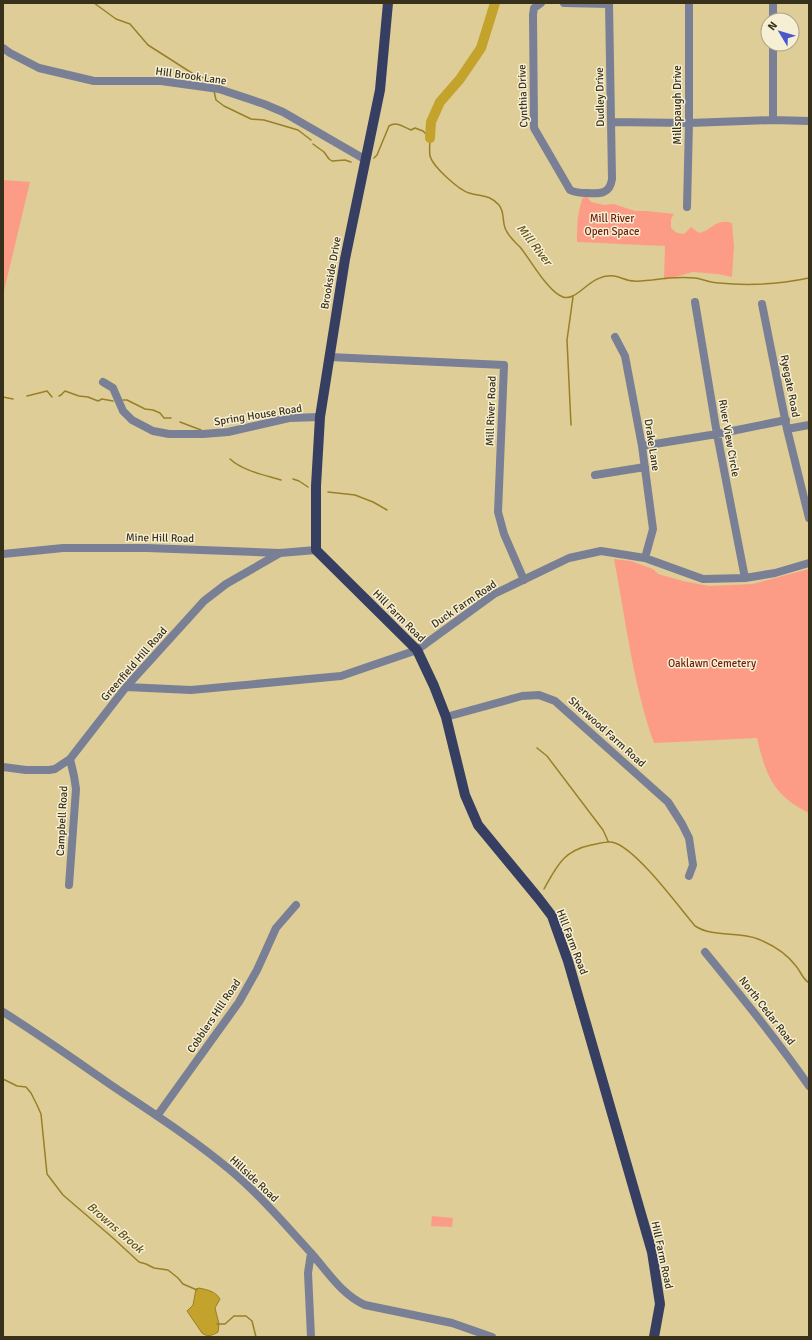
<svg xmlns="http://www.w3.org/2000/svg" width="812" height="1340" font-family="Signika,sans-serif">
<rect width="100%" height="100%" fill="#decd97"/>
<path fill="#fd9c86" d="M3 180 30 182 3 295Z
M585 193 591 202 604 205 614 204 635 211H647L674 214 671 219V228L677 233 684 234 691 227 699 233C713 230 715 218 732 223L734 246 732 277 718 274 693 272 664 280 665 246 577 242C577 225 577 209 585 193Z
M614 559 631 561 653 569 658 574 683 581 709 586 753 584 809 569V813C773 795 766 776 757 738L654 743C633 684 626 621 614 559Z
M432 1216 453 1218 452 1227 431 1226Z"/>
<path fill="#c3a32c" stroke="#998027" d="M199 1288C208 1290 215 1291 220 1299L215 1308 219 1324 218 1332C212 1336 207 1337 202 1333L187 1311 193 1305 196 1289Z"/>
<g fill="none" stroke-linecap="round" stroke-linejoin="round">
<path stroke="#998027" stroke-width="1.5" d="M94 3 116 19 130 24 148 45 195 75 208 79
M214 91 216 100 224 106 251 119 264 120 298 130 311 140
M313 144 324 152 329 159 332 161 345 160 351 162
M374 158 377 155 389 126C397 121 403 127 411 130L415 128 423 131 430 138C430 143 429 150 430 156 433 167 459 190 469 193 482 197 489 194 499 205 505 213 502 220 505 228 508 236 514 241 520 247 530 259 548 292 563 297 578 302 590 273 614 276 621 277 627 281 634 281 640 282 647 280 652 280 666 278 681 277 695 278 703 279 710 283 719 283 748 286 780 284 809 278
M27 396 47 391 52 397
M59 396 61 395 65 391 79 396 88 397 98 401 102 399 113 401
M3 397 13 399
M123 400H127L145 409 153 410 160 413 164 418H171
M180 422 201 430
M571 425 567 340 573 297
M230 459C243 471 265 475 281 480
M293 479 299 481 308 487
M328 492 355 495 373 502 387 510
M537 748 547 756 603 830 608 841
M544 889C557 866 563 851 591 845 599 844 608 840 615 843 638 851 678 906 695 926 714 938 738 931 758 939 773 945 786 953 796 966 801 972 802 978 809 983
M3 1079 17 1086 26 1087 31 1093 37 1105 41 1114 47 1174 63 1195 113 1238 139 1262 146 1264 154 1268 168 1270 178 1278 183 1284 197 1290
M217 1324H225L234 1316H246L252 1321 256 1337"/>
<path stroke="#c3a32c" stroke-width="10" d="M430 138 431 122 440 102 460 79 481 48 495 3"/>
<path stroke="#797f94" stroke-width="8" d="M541 3 534 8 533 15 534 128 570 190C576 193 581 193 587 193 600 194 610 194 612 179L609 3
M564 3 609 4
M773 20V3
M3 48 10 53 39 68 94 81H161L219 89 264 104 283 112 366 160
M773 120V44
M611 122 689 123 773 120 809 121
M687 207 689 123V3
M695 302 717 434 745 578
M762 304 787 429 809 518
M615 337 625 356 642 446 653 529 645 558
M329 357 504 365 498 512 504 534 524 580
M103 382 113 388 123 411 132 420 153 431 169 434H203L228 432 289 418 320 417
M787 429 809 425
M642 446 717 434 786 420
M595 475 645 467
M3 554 63 548H147L280 553 316 550
M126 687 191 690 341 676 417 650 494 594 569 558 601 551 645 558 703 579 745 578 775 573 809 563
M446 717 522 696 539 695 555 701 668 802 682 824 689 838 693 865 689 876
M3 767 26 770H49L55 769 70 759 126 687 204 601 226 584 280 553
M69 885 76 789 74 776 70 759
M705 952C741 996 777 1040 809 1086
M3 1012C40 1035 75 1060 111 1085 151 1112 192 1138 229 1169 259 1194 285 1224 311 1253 328 1272 342 1295 365 1305L452 1323 492 1337
M157 1116 239 1002 257 970 276 928 296 905
M311 1337 308 1273 311 1253"/>
<path stroke="#363e62" stroke-width="10" d="M388 3 380 90 345 259 320 417 316 486V550L417 650 434 686 446 717 465 795 478 825 539 899 552 916 568 961 652 1252 660 1304 654 1337"/>
</g>
<g text-anchor="middle" dominant-baseline="central" stroke-width="3" stroke-linejoin="round" paint-order="stroke">
<g font-size="11" fill="#37301a" stroke="#f7efd4">
<text transform="translate(191 76) rotate(8)">Hill Brook Lane</text>
<text transform="translate(523 96) rotate(-92)">Cynthia Drive</text>
<text transform="translate(600 97) rotate(-91)">Dudley Drive</text>
<text transform="translate(677 105) rotate(-90)">Millspaugh Drive</text>
<text transform="translate(331 273) rotate(-80)">Brookside Drive</text>
<text transform="translate(790 386) rotate(79)">Ryegate Road</text>
<text transform="translate(491 411) rotate(-88)">Mill River Road</text>
<text transform="translate(258 415) rotate(-9)">Spring House Road</text>
<text transform="translate(729 438) rotate(80)">River View Circle</text>
<text transform="translate(652 445) rotate(81)">Drake Lane</text>
<text transform="translate(160 538) rotate(1)">Mine Hill Road</text>
<text transform="translate(464 604) rotate(-34)">Duck Farm Road</text>
<text transform="translate(399 616) rotate(45)">Hill Farm Road</text>
<text transform="translate(134 664) rotate(-49)">Greenfield Hill Road</text>
<text transform="translate(607 732) rotate(42)">Sherwood Farm Road</text>
<text transform="translate(62 821) rotate(-87)">Campbell Road</text>
<text transform="translate(572 942) rotate(69)">Hill Farm Road</text>
<text transform="translate(767 1011) rotate(52)">North Cedar Road</text>
<text transform="translate(214 1016) rotate(-56)">Cobblers Hill Road</text>
<text transform="translate(254 1179) rotate(43)">Hillside Road</text>
<text transform="translate(662 1255) rotate(78)">Hill Farm Road</text>
</g>
<g font-size="11" fill="#701d0c" stroke="#f7efd4">
<text x="612" y="218">Mill River<tspan x="612" dy="13">Open Space</tspan></text>
<text x="712" y="663">Oaklawn Cemetery</text>
</g>
<g font-size="12" font-style="italic" fill="#645418" stroke="#f7efd4">
<text transform="translate(534 245) rotate(52)">Mill River</text>
<text transform="translate(115 1228) rotate(41)">Browns Brook</text>
</g>
</g>
<rect width="812" height="1340" fill="none" stroke="#37301a" stroke-width="8"/>
<g transform="translate(780 32) rotate(308)"><circle r="19" fill="#f7efd4" stroke="#aaa38a"/>
<path d="M0-3L7 15L0 10L-7 15Z" fill="#4a58cd"/>
<text y="-6" font-size="11" font-weight="bold" text-anchor="middle" fill="#37301a">N</text>
</g>
</svg>
